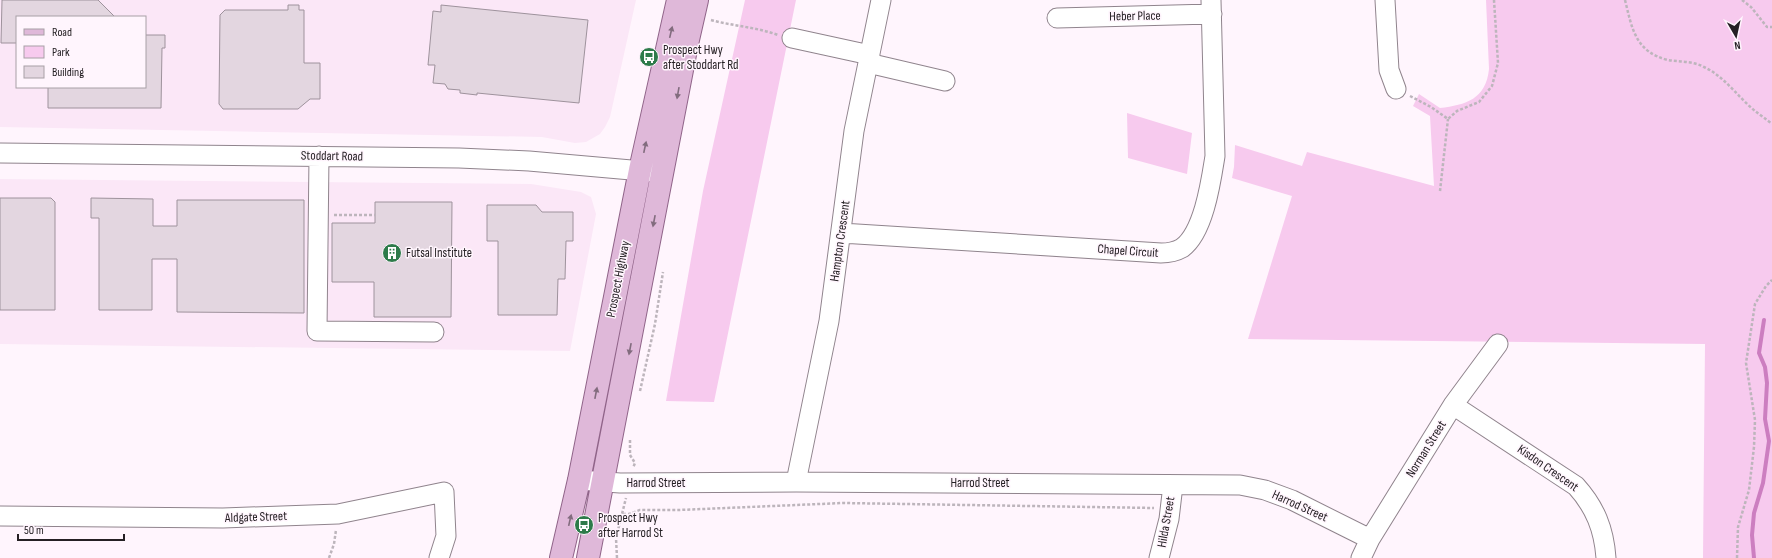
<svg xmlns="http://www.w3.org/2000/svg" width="1772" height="558" font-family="'Sofia Sans Condensed',sans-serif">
<rect width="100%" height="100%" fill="#fff5fd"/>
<path fill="#fbe7f7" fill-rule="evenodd" d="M0 0H636L610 117 605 127 600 134 586 142 575 143 542 137 0 127ZM17 17H145V87H17Z
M0 179 531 184 581 192 591 197 596 214 570 351 0 344Z"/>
<path fill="#f7caee" d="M745 0H796L714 402 666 401 703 191Z
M1486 0H1772V558H1703L1705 344 1248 339 1292 196 1232 178 1234 167 1235 145 1302 166 1307 152 1434 186 1430 116 1413 106 1419 94 1440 108C1466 105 1486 99 1489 69Z
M1127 113 1192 133 1187 174 1128 158Z"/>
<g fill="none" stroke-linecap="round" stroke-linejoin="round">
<path stroke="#cc7ec0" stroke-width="4" d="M1754 558 1752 535 1754 513 1763 483 1769 441 1765 419 1767 383 1765 367 1759 353 1764 320"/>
</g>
<path fill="#e3d6e0" stroke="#9e929c" d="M2 0H98L115 17H17V43H1Z
M288 5H299V10H304V63H320V99H310L298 109H223L219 104 220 15 225 10H288Z
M441 5 588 20 579 103 477 93V95L460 93V90L448 89 445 84 433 83 435 65H428L433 11 441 12Z
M145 35H165V48H162L161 108H48V87H145Z
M0 198H51L55 202V310H0Z
M91 198 153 199V226H177V200H304V313L177 312V259H152V310H99V218H91Z
M375 202H452L451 317H374V282H332V223H375Z
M487 205H536L542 212H573V241H566L565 279H558L557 315H498V241H487Z"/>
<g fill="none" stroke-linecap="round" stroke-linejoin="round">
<defs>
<path id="minor" d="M1385 0 1389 70 1396 89
M1057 18 1212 14
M792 38 870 55
M868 63 945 81
M0 153 459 158 529 161 654 172
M319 156 317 331 434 332
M841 233 1161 253C1169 253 1175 252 1182 248 1204 232 1211 181 1215 156L1211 0
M1453 405 1576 486C1595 507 1604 529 1606 558
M579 480 620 483 796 482 1240 485 1265 490 1292 500 1370 539
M796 482 829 321 854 131 881 0
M0 516 223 518 338 514 444 492 446 536 439 558
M1159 558 1169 519 1173 485
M1361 558 1370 539 1453 405 1498 344"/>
<path id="major" d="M561 558 579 480 640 170 678 0
M588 558 687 44 697 0"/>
</defs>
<use href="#minor" stroke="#90848d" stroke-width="21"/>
<use href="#major" stroke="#906489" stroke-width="24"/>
<path stroke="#bdb5bc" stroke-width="2.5" stroke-dasharray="3 2" stroke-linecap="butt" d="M1625 0C1632 28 1635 52 1668 60 1680 62 1693 61 1704 67 1724 76 1738 97 1755 111 1760 115 1766 119 1772 124
M1742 0 1751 7 1767 27H1772
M711 20C733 26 756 27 778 35
M1410 96 1431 107 1448 119 1457 111 1479 102 1492 86 1498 63 1494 0
M1440 191 1448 119
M334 215H375
M640 391 655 324 663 272
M630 440V455L635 463 633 468
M623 514H629L640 510H679L843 503 1154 508
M329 558 334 544 336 530
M617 558 616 538 626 498
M1737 558 1738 527 1749 490 1754 447 1755 420 1746 363 1755 304 1766 286 1772 280"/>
<use href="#minor" stroke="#fff" stroke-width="19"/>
<use href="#major" stroke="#dfb8d9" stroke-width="22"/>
</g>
<defs><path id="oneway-solid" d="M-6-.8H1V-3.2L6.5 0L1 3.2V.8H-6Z"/></defs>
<g fill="#826c7e">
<use href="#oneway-solid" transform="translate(671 32) rotate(-77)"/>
<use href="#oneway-solid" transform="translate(678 93) rotate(100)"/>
<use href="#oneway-solid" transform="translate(645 147) rotate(-78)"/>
<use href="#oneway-solid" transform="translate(654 221) rotate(101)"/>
<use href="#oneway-solid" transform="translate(630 349) rotate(101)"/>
<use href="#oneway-solid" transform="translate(596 393) rotate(-79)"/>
<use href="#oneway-solid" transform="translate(570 520) rotate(-77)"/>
</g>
<defs>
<symbol id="bus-disc" viewBox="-11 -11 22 22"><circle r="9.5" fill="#2d7b4a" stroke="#fff5fd"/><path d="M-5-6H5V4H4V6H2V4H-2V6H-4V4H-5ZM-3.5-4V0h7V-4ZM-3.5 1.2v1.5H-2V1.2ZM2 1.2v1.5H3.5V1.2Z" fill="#fff"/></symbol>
<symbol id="building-disc" viewBox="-11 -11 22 22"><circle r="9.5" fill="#2d7b4a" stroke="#fff5fd"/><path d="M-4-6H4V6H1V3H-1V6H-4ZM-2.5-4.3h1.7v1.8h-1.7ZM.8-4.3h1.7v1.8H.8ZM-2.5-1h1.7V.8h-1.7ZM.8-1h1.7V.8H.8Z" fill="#fff"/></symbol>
</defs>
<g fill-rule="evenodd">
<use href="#bus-disc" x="638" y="46" width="22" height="22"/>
<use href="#building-disc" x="381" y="242" width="22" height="22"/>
<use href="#bus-disc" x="573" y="514" width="22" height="22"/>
</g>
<g text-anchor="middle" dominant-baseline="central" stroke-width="3" stroke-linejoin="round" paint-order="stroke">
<g font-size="13" fill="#252024" stroke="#fff5fd">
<text transform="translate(1135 16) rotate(-1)">Heber Place</text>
<text transform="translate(332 156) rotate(1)">Stoddart Road</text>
<text transform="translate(840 241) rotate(-82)">Hampton Crescent</text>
<text transform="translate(1128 251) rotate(4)">Chapel Circuit</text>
<text transform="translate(618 279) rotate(-79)">Prospect Highway</text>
<text transform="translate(1426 449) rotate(-58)">Norman Street</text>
<text transform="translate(1548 468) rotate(35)">Kisdon Crescent</text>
<text x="656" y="483">Harrod Street</text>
<text x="980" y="483">Harrod Street</text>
<text transform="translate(1300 506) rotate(24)">Harrod Street</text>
<text transform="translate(256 517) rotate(-2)">Aldgate Street</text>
<text transform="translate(1166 522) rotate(-80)">Hilda Street</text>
</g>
<g font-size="13" fill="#252024" stroke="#fff5fd" text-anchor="start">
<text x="663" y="50">Prospect Hwy<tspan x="663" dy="15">after Stoddart Rd</tspan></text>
<text x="406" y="253">Futsal Institute</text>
<text x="598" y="518">Prospect Hwy<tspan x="598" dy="15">after Harrod St</tspan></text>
</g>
</g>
<rect x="16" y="16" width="130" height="72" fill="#fff5fd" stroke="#a8a0a6"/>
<rect x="24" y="29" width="20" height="6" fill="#dfb8d9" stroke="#a8a0a6"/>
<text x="52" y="36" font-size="12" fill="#252024">Road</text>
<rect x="24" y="46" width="20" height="12" fill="#f7caee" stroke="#a8a0a6"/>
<text x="52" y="56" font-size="12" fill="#252024">Park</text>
<rect x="24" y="66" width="20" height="12" fill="#e3d6e0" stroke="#a8a0a6"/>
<text x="52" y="76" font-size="12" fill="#252024">Building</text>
<g transform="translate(1736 36) rotate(171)" stroke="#fff5fd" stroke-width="3" paint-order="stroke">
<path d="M0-3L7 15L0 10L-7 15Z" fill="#252024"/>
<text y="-6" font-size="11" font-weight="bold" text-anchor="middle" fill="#252024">N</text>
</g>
<path d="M18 534v6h106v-6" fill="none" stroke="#252024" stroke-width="2"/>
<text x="24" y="534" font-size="12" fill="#252024" stroke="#fff5fd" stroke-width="3" paint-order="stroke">50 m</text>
</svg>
